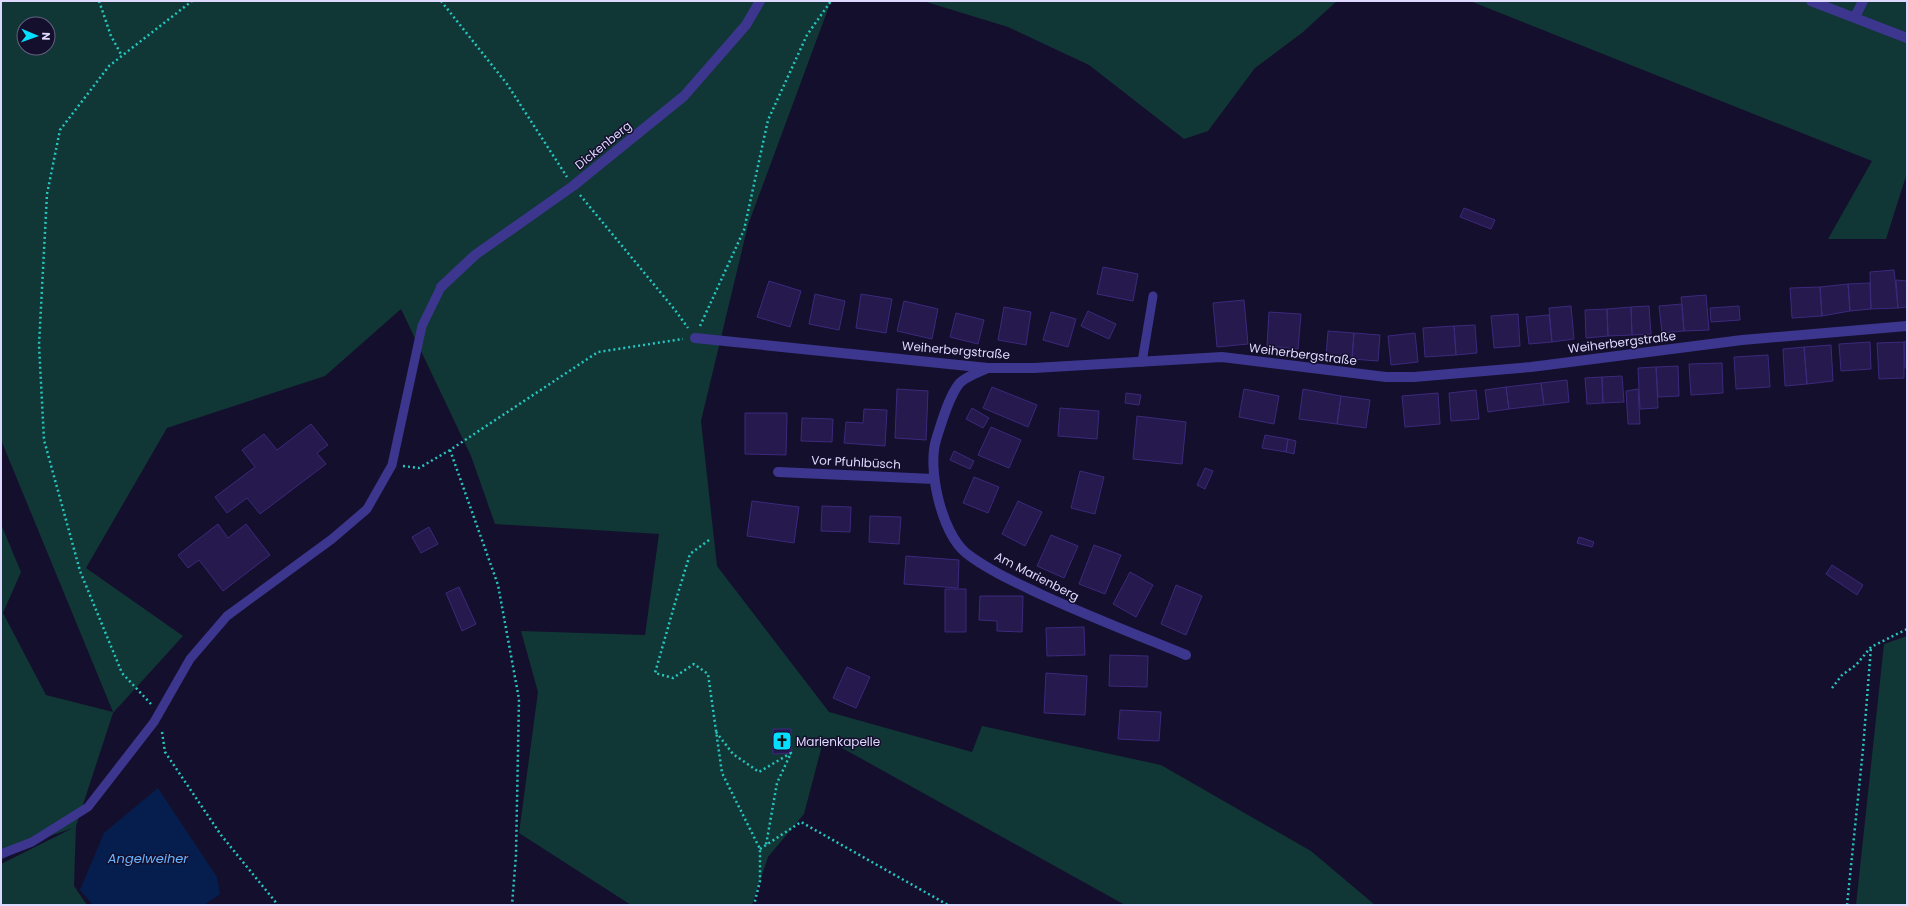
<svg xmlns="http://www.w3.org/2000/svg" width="1908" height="906" font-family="Poppins,sans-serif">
<rect width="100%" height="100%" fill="#140f2c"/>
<path fill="#113636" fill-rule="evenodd" d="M1 1H831L748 225 701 421 717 566 829 712 972 752 982 726 1161 765 1311 851 1375 905H1125L824 738 804 814 768 857 752 905H631L519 833 538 692 521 631 645 635 659 534 495 524 471 456 401 309 325 376 167 428 86 568 183 636 113 713 76 826 74 886 87 905H1V864L73 828 32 842 1 860V524L21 572 3 613 46 695 113 712 1 440ZM24 24H48V48H24Z
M923 1H1337L1303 32 1255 68 1208 131 1184 139 1089 65 1008 27Z
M1470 1H1907V173L1886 239H1828L1872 161Z
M1907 636V905H1856L1884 644Z"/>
<path fill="#061e4d" d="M158 788 217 877 220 894 204 905H93L80 890 104 833Z"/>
<path fill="#25194e" stroke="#3c297c" d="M1464 208 1495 220 1491 229 1460 217Z
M1103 267 1138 274 1133 301 1097 294Z
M1894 270 1898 308 1871 309 1870 272Z
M1896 280 1907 281V307L1898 308Z
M769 281 801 291 790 327 757 317Z
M1870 283 1871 309 1850 311 1848 284Z
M1848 284 1850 311 1822 316 1820 287Z
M1820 287 1822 316 1792 318 1790 288Z
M815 294 845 301 839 330 809 324Z
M861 294 892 299 886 333 856 328Z
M1706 295 1709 330 1684 331 1681 297Z
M1244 300 1248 344 1217 347 1213 303Z
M904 301 938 309 932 339 897 331Z
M1682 304 1684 331 1662 333 1659 306Z
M1571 306 1574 339 1552 342 1549 308Z
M1649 306 1651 334 1632 335 1631 307Z
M1739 306 1740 320 1711 322 1710 308Z
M1004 307 1031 312 1026 345 998 340Z
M1631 307 1632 335 1608 336 1607 309Z
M1607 309 1608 336 1586 338 1585 310Z
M1088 311 1116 324 1109 339 1081 326Z
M1051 312 1076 319 1068 347 1043 340Z
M1269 312 1301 314 1298 349 1267 346Z
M956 313 984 320 978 344 950 337Z
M1518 314 1520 346 1494 348 1491 316Z
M1549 315 1552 342 1529 344 1526 317Z
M1475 325 1477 353 1456 355 1454 326Z
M1454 326 1456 355 1425 357 1423 328Z
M1328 331 1354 333 1352 359 1326 357Z
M1354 333 1380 335 1378 361 1352 359Z
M1415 333 1418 362 1391 365 1388 336Z
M1907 341V368H1905L1904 342Z
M1870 342 1871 369 1841 371 1839 344Z
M1904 342V378L1879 379 1877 343Z
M1831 345 1833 381 1807 384 1804 347Z
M1804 347 1807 384 1785 386 1783 349Z
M1768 355 1770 387 1736 389 1734 357Z
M1722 363 1723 393 1691 395 1689 364Z
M1678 366 1679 396 1658 397 1656 367Z
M1656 367 1658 408 1640 409 1638 368Z
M1622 376 1624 402 1603 403 1602 377Z
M1602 377 1603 403 1587 404 1585 378Z
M1567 380 1569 402 1544 405 1541 383Z
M1541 383 1544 405 1509 409 1506 387Z
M992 387 1037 405 1028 427 983 408Z
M1506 387 1509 409 1488 412 1485 390Z
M897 389 928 391 926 440 895 438Z
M1244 389 1279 396 1274 424 1239 417Z
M1303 389 1341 396 1337 424 1299 419Z
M1638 389 1640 424H1628L1626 391Z
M1476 390 1479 419 1451 421 1449 393Z
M1126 393 1141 395 1139 405 1125 403Z
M1438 393 1440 424 1405 427 1402 396Z
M1341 396 1370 400 1366 428 1337 424Z
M972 408 989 418 983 428 966 419Z
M1060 408 1099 411 1097 439 1058 436Z
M864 409 887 410 885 446 844 443 846 422 863 423Z
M745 413H787L786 455 745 454Z
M1137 416 1186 422 1182 464 1133 459Z
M802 418 833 419 832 442 801 441Z
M311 424 328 445 317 453 326 464 260 514 247 498 227 513 215 497 255 467 242 450 264 434 277 450Z
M991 427 1021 440 1009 468 978 455Z
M1265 435 1288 439 1286 452 1262 448Z
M1288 439 1296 441 1294 454 1286 452Z
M954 451 974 461 970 469 950 460Z
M1205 468 1213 471 1205 489 1197 485Z
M1080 471 1104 477 1095 514 1071 508Z
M974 477 999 487 988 513 963 503Z
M752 501 799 507 794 543 747 536Z
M1018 501 1042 512 1025 546 1002 534Z
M822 506 851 507 850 532 821 531Z
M870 516 901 517 899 544 869 542Z
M218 524 228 538 246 524 270 555 223 591 199 560 188 568 178 555Z
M429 527 438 544 421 553 412 537Z
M1051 535 1078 546 1064 578 1037 566Z
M1579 537 1594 542 1592 547 1577 543Z
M1094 545 1121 555 1105 594 1079 584Z
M906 556 959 560 958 588 904 584Z
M1832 565 1863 585 1857 595 1826 574Z
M1130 572 1153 585 1136 617 1113 604Z
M1176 585 1202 596 1186 635 1161 624Z
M459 587 476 624 462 631 446 593Z
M945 589H966V632H945Z
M980 596H1023L1022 632 997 631V621L979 620Z
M1084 627 1085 655 1047 656 1046 628Z
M1110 655 1148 656 1147 687 1109 686Z
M847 667 870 677 856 708 833 698Z
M1046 673 1087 676 1085 715 1044 713Z
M1120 710 1161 712 1159 741 1118 739Z
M773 729H791V753L773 754Z"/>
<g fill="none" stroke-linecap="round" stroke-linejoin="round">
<path stroke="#26c7c1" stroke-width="2.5" stroke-dasharray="2 3" stroke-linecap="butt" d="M99 1 111 36 122 56
M441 1 507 84 567 177
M580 195 675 310 688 328
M700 326 744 230 768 120 807 35 831 1
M450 450 498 585 519 699 516 855 512 905
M403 466 419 468 450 450 598 352 683 339
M709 540 690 554 675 603 655 673 673 678 694 664 708 674 722 773 760 849V881L754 905
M1832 688 1842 675 1856 665 1871 647 1907 629
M151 704 122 673 80 571 44 440 39 345 47 194 60 130 109 66 192 1
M162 732 165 752 221 835 278 905
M716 732 733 754 759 772 791 753 777 783 766 845
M760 849 801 822 948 905
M1847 905 1863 749 1871 647"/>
<path stroke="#3c368e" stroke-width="9" d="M1142 362 1153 296
M1 854 32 842 88 807 154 722 190 659 227 616 332 539 367 509 392 465 422 326 441 287"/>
<path stroke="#3c368e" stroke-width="10" d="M1855 17 1863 1
M441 287 475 255 573 186 684 96 746 25 760 1
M695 338 988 368H1034L1222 357 1386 377H1414L1531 367 1742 340 1907 326
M988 368C981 371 963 378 959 384 949 396 941 424 936 440 927 470 942 533 966 553 988 570 1015 582 1040 594 1088 616 1137 635 1186 655
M778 472 934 479"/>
<path stroke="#3c368e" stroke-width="10" d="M1811 1 1907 38"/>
</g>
<defs>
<symbol id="church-square" viewBox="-11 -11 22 22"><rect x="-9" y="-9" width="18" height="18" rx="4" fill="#05dfff" stroke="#140f2c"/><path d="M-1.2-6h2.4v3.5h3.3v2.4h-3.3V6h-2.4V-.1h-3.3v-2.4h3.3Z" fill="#111"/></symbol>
</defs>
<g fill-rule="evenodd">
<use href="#church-square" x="771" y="730" width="22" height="22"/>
</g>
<g text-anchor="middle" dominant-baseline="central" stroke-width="3" stroke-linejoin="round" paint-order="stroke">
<g font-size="12" fill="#dfd9ff" stroke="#140f2c">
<text transform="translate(603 145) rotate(-39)">Dickenberg</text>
<text transform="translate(1622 342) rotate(-7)">Weiherbergstraße</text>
<text transform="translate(956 350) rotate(5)">Weiherbergstraße</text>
<text transform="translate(1303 354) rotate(7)">Weiherbergstraße</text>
<text transform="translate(856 462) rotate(3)">Vor Pfuhlbüsch</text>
<text transform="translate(1037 576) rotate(27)">Am Marienberg</text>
</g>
<g font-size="12" fill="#dfd9ff" stroke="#140f2c" text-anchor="start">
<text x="796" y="741">Marienkapelle</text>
</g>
<g font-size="13" font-style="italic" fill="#67b4ff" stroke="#140f2c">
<text x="148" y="858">Angelweiher</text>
</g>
</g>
<rect width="1908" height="906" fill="none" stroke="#dfd9ff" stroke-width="4"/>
<g transform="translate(36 36) rotate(92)"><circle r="19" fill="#140f2c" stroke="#656080"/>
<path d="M0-3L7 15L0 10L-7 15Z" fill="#05dfff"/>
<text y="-6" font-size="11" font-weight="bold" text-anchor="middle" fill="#dfd9ff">N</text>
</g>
</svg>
